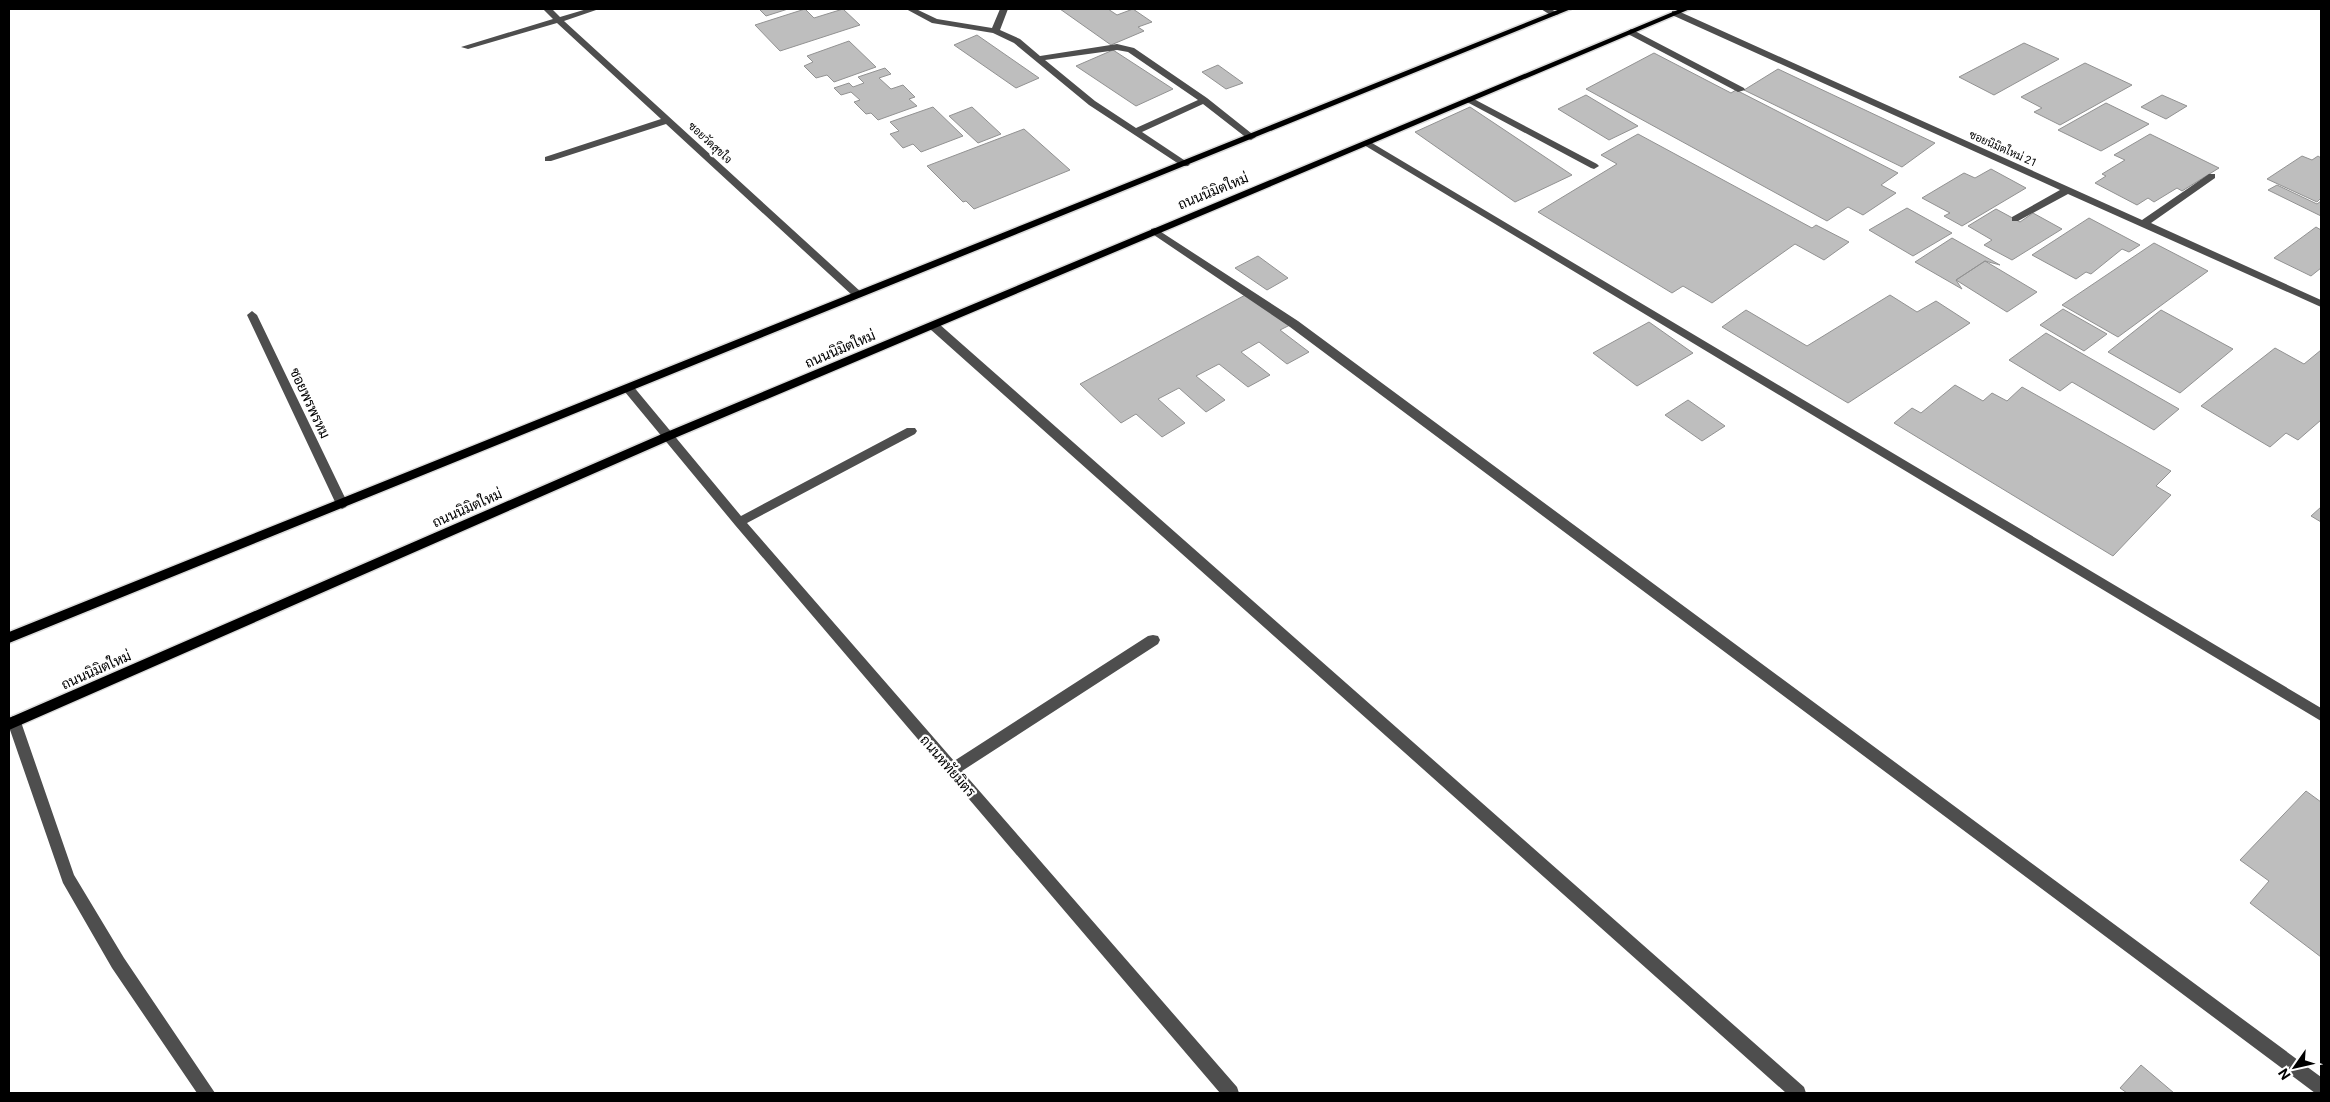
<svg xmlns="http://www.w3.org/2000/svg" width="2330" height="1102" font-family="Roboto,Sarabun,sans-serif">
<rect width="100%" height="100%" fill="#fff"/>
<path fill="#bebebe" stroke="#929292" d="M759 9H788L766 16Z
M805 9 814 18 843 9 860 25 780 51 755 25Z
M1060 9H1108L1117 15 1133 9 1152 22 1138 27 1144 31 1111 45Z
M977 35 1039 78 1016 88 954 45Z
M849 41 876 67 834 82 827 75 816 78 804 66 813 62 807 56Z
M2024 43 2059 59 1994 95 1959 77Z
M1113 50 1173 89 1136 106 1076 66Z
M1654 53 1731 93 1736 90 1898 173 1881 185 1896 193 1863 215 1848 207 1827 221 1586 89Z
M2085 63 2132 85 2060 125 2034 112 2042 108 2021 97Z
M1218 65 1243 83 1226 89 1202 72Z
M885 68 891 74 879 78 891 89 903 85 915 97 909 99 917 106 878 120 871 113 866 114 854 102 860 100 851 92 841 95 834 88 849 83 853 87 864 83 858 77Z
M1778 69 1935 143 1902 167 1744 90Z
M1586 95 1638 126 1609 140 1558 109Z
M2162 95 2187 106 2166 119 2141 107Z
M2106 103 2149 124 2101 151 2058 130Z
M933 107 963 136 921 152 913 144 903 148 890 134 899 131 890 122Z
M972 107 1001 134 978 143 949 116Z
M1470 107 1572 175 1515 202 1415 132Z
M1024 129 1070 170 974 209 966 201 963 202 927 166Z
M1638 134 1812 228 1816 225 1849 242 1824 260 1795 244 1712 303 1683 286 1672 293 1538 212 1617 164 1601 155Z
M2150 134 2219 168 2182 191 2177 188 2154 202 2148 198 2137 205 2095 183 2106 176 2102 174 2125 160 2114 155Z
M2302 156 2312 160 2318 156 2321 158V198L2317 202 2267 179Z
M1991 169 2026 188 1962 226 1944 216 1950 213 1922 198 1964 173 1975 178Z
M2277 185 2317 204 2321 201V216L2268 190Z
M1907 208 1952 233 1913 256 1869 230Z
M1996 209 2020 222 2033 213 2062 229 2012 260 1984 245 1992 240 1968 226Z
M2089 218 2140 245 2129 252 2122 249 2091 274 2086 272 2076 279 2032 255Z
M2316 227 2321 230V268L2311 276 2274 258Z
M1952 238 2000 265 1985 261 1956 280 1962 289 1915 262Z
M2154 243 2208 271 2118 337 2062 305Z
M1258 256 1288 278 1267 290 1235 268Z
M1985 261 2037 292 2007 312 1956 280Z
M1249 293 1290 325 1280 330 1309 352 1287 364 1259 342 1241 352 1270 375 1248 387 1219 364 1196 376 1225 400 1206 412 1179 388 1158 399 1185 423 1162 437 1136 414 1121 423 1080 384Z
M1890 295 1917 312 1936 301 1970 323 1848 403 1722 327 1746 310 1807 346Z
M2063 309 2107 334 2084 351 2040 325Z
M2161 310 2233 349 2180 393 2108 352Z
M1649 322 1693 353 1637 386 1593 353Z
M2046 333 2179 409 2154 430 2072 382 2060 391 2009 360Z
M2275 348 2304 364 2321 350V420L2298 440 2286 433 2270 447 2201 406Z
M1955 385 1983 401 1992 393 2007 401 2022 387 2171 471 2156 486 2171 495 2113 556 1894 423 1912 408 1921 413Z
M1688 400 1725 426 1702 441 1665 415Z
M2321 507V522L2311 516Z
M2306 791 2321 802V957L2250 903 2269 881 2240 860Z
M2141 1065 2174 1093H2127L2120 1088Z"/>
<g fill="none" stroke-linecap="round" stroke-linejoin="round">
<defs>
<path id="major" d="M1560 9H1571L9 643V632Z
M1680 9H1690L670 440 9 730V718L662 434Z"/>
</defs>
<use href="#major" stroke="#dbdbdb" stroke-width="3"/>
<path fill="#4e4e4e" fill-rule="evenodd" d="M543 9H552L560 17 587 9H599L564 21 861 292V296H853L666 124 551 161H545V157L661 119 557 23 468 49 461 47 553 19Z
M906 9H916L937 19 992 28 1000 9H1008L1000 30 1020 39 1040 56 1117 44 1134 48 1207 98 1256 137 1251 140 1248 139 1203 104 1142 132 1190 164 1188 166H1182L1089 105 1014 43 993 33 932 23ZM1117 50 1128 52 1198 100 1136 128 1095 101 1045 60Z
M1541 9H1551L1559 14 1552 16Z
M1672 11H1678L2142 220 2209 174H2215V178L2151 223 2321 300V307L2068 194 2018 221H2012V217L2060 190 1672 15Z
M1631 29 1744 88 1745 90 1738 92 1628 34 1627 32Z
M1470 97 1597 164 1599 166 1594 169 1591 168 1467 102V98Z
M1367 140 2321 708V721L1364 145 1362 143Z
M1155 228 1298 321 2321 1077V1093H2315L1290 327 1151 233V229Z
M252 311 257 315 348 504 346 507 342 509 336 504 247 315Z
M934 322 938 323 1804 1087 1806 1093H1786L930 329 929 326Z
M629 385 633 386 741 516 907 428H915L917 431 915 434 747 523 954 761 1148 636 1153 635 1158 636 1160 640 1158 644 962 771 1237 1087 1239 1093H1220L735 525 625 392 623 389Z
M14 716 19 718 21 722 74 875 124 958 215 1093H197L112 968 63 883 9 727V718Z"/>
<use href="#major" fill="#000" fill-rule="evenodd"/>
</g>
<g text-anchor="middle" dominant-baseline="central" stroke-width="4.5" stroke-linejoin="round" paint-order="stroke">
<g font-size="11" fill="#000" stroke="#fff">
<text transform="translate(710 143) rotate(43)">ซอยวัดสุขใจ</text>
<text transform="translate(2003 149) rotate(24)">ซอยนิมิตใหม่ 21</text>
</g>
<g font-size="14" fill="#000" stroke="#fff">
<text transform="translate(1213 191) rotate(-22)">ถนนนิมิตใหม่</text>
<text transform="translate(840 349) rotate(-23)">ถนนนิมิตใหม่</text>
<text transform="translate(310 403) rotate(65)">ซอยพรพรหม</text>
<text transform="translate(467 508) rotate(-24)">ถนนนิมิตใหม่</text>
<text transform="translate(96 670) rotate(-24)">ถนนนิมิตใหม่</text>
<text transform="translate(948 766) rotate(49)">ถนนหทัยมิตร</text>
</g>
</g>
<rect width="2330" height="1102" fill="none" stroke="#000000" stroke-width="20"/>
<g transform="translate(2295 1067) rotate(236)" stroke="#ffffff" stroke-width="4" paint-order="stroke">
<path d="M0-4L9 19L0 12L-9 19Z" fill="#000000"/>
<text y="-8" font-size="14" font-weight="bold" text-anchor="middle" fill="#000000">N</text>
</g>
</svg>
